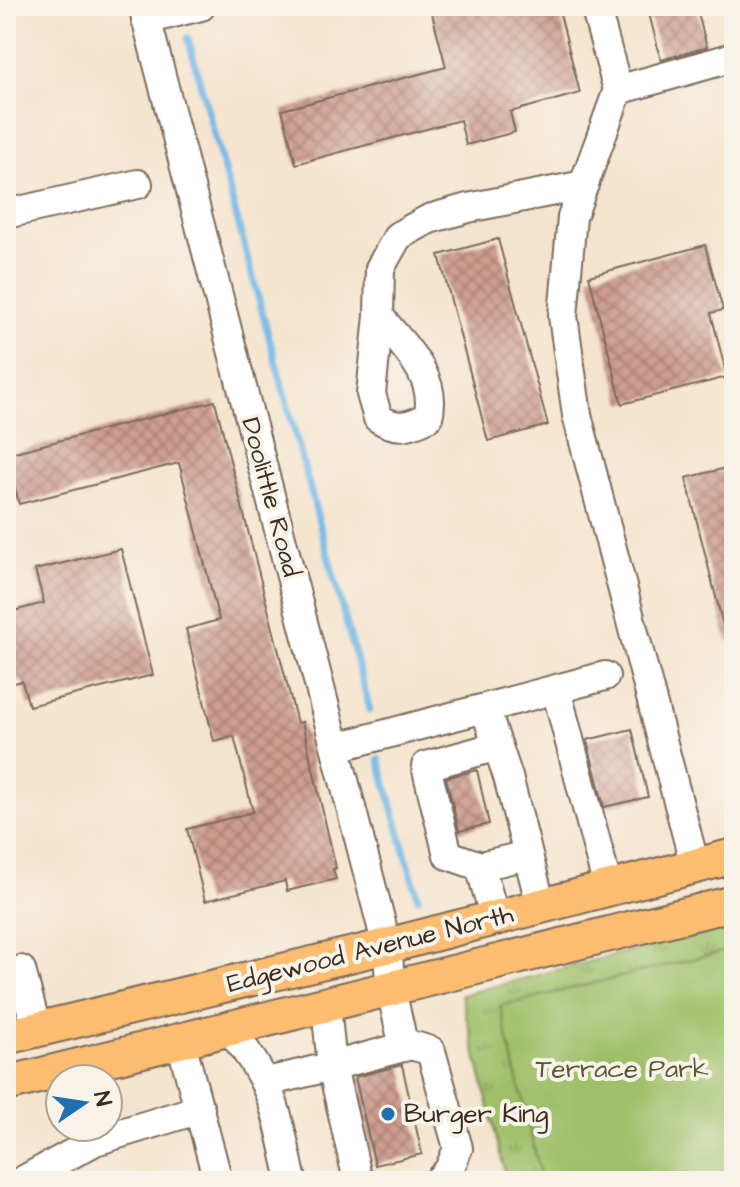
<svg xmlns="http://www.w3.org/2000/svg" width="740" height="1187" font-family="'Architects Daughter',sans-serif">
<defs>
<pattern id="park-tufts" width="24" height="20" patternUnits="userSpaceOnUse" patternTransform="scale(2)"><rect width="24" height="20" fill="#9fc069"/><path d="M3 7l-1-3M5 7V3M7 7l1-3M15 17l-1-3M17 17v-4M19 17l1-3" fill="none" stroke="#839c56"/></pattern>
<pattern id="building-cross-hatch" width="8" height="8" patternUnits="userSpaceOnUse" patternTransform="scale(2)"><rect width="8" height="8" fill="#ce9d90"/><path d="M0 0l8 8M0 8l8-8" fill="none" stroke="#a88075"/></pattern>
</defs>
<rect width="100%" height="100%" fill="#f7f3e8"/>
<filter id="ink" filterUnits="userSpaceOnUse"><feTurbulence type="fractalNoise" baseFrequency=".0125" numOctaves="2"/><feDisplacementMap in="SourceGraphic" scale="16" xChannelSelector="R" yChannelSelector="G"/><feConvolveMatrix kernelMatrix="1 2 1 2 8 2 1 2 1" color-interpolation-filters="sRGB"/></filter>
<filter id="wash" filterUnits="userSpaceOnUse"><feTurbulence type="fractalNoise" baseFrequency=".006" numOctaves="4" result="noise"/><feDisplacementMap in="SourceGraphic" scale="32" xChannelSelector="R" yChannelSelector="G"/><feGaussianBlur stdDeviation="1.8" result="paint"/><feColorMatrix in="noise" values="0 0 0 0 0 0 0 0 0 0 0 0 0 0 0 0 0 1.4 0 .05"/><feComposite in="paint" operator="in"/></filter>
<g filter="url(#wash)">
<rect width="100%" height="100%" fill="#f5e4cd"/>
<path fill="url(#park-tufts)" stroke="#6d7544" stroke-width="2" d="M734 924V1181H507L461 995Z"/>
<path fill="#9fc069" stroke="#6d7544" stroke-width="2" d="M730 950 734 968V1181H542L500 1006Z"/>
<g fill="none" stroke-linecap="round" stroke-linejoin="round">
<path stroke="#6fb7e7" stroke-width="7" d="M188 38 370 710
M379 759 418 898"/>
</g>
<g id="blocks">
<path fill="url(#building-cross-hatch)" d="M430 6H558L580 93 510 112 515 132 466 145 460 120 296 164 282 110 446 67Z
M647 6H696L707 47 661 60Z
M498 239 548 425 488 441 439 255Z
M705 245 723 310 711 313 727 377 622 404 589 276Z
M215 401 297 723 302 722 336 868 333 869 336 879 287 891 285 881 205 901 187 829 253 812 234 736 214 741 186 629 219 620 179 463 19 504 7 454Z
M734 466V641H727L686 478Z
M121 549 153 675 29 706 22 681 6 685V613L44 603 35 570Z
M632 729 648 797 604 807 587 740Z
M477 770 489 824 459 831 446 778Z
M402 1065 422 1154 375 1165 355 1077Z"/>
</g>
</g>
<g filter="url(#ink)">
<use href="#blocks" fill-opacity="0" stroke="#7c6b5b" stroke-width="2"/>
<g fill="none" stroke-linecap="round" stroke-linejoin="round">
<defs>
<path id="minor" d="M143 6 387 946 391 990 404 1047
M595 6 618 90 572 217 563 316 577 415 695 866
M146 20 201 6
M618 90 734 57
M6 214 138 184
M379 316 371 394 378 418C397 430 408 427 428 417 439 377 403 346 379 316L380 268 398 236 429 219 468 208 584 185
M556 689 608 888
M485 708 605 676
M337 747 485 708 508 777 541 906
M480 866 528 855
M495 918 480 866 448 855 426 766 498 746
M6 975 21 970 37 1030
M326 1006 332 1066 411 1045 431 1051 458 1148 449 1170 438 1181
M230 1030C275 1084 277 1115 292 1181
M181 1042 218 1181
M267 1082 332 1066 358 1181
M22 1181 95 1141 200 1109"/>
<path id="major" d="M6 1037 387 946 734 856
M6 1084 734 903"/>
</defs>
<use href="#minor" stroke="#7c6b5b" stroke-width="32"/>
<use href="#major" stroke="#7c6b5b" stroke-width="38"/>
<use href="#minor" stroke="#fff" stroke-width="28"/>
<use href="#major" stroke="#fcbd6f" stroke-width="34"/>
</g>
</g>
<circle fill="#1f6fb2" stroke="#f7f3e8" stroke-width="3" cx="388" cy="1114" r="8"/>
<g text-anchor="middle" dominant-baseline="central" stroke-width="8" stroke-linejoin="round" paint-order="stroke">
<g font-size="26" fill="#3b2a1e" stroke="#f7f3e8">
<text transform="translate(271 497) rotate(75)">Doolittle Road</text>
<text transform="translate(370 949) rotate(-14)">Edgewood Avenue North</text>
</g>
<g font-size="26" fill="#595734" stroke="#f7f3e8">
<text x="622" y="1069">Terrace Park</text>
</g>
<g font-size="26" fill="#3b2a1e" stroke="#f7f3e8" text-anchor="start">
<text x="404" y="1114">Burger King</text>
</g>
</g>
<rect width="740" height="1187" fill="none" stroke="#f7f3e8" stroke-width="32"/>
<g transform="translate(84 1103) rotate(77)"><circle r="38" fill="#f7f3e8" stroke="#aca397" stroke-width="2"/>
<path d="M0-6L14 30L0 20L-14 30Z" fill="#1f6fb2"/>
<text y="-12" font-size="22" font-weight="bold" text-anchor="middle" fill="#3b2a1e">N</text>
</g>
</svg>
